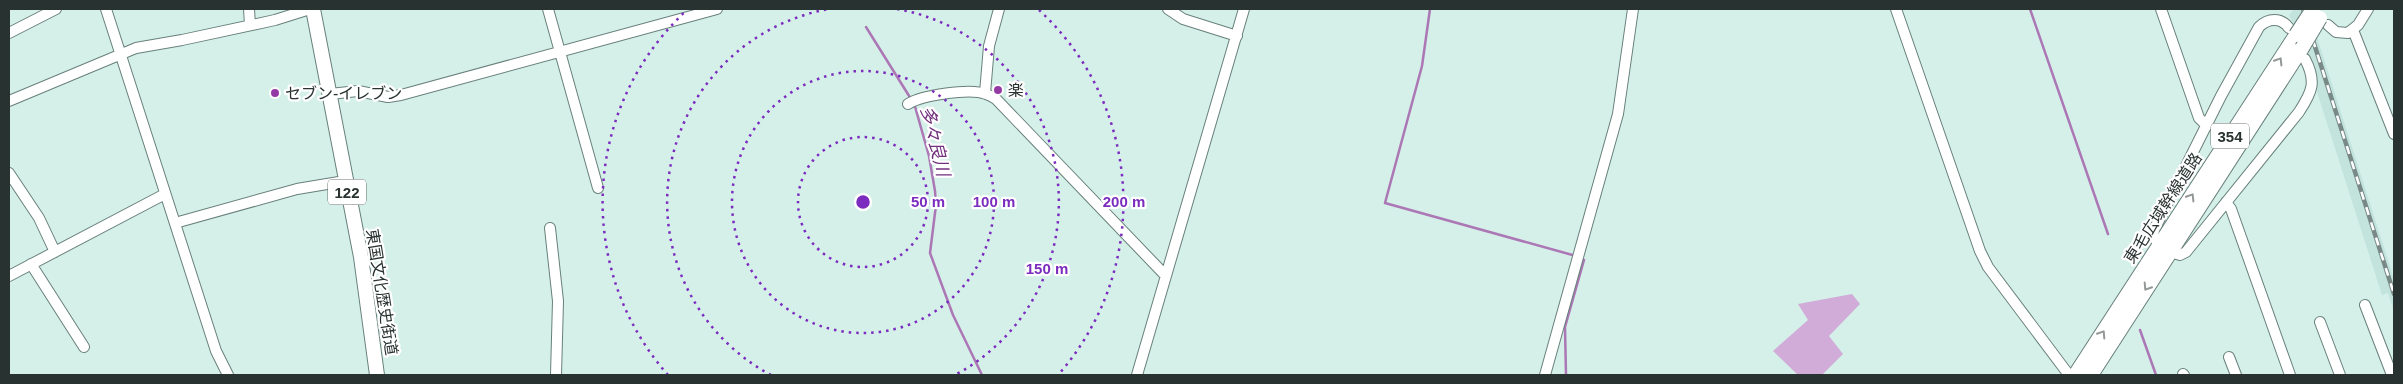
<svg xmlns="http://www.w3.org/2000/svg" width="2403" height="384" font-family="Arial,'Noto Sans JP',sans-serif">
<rect width="100%" height="100%" fill="#d5efe9"/>
<path fill="#c2e4dc" d="M2294 9H2308L2394 279V312L2388 293 2382 295 2317 92 2312 64 2289 15Z"/>
<path fill="#d1acd8" d="M1852 294 1860 304 1829 336 1843 354 1822 375H1798L1773 351 1808 320 1798 304Z"/>
<g fill="none" stroke-linecap="round" stroke-linejoin="round">
<path stroke="#ac77b5" stroke-width="2.5" d="M1430 9 1422 66 1385 203 1576 256
M2030 9 2108 234
M866 27 911 99
M914 103 929 156 935 191 936 205 930 253 953 315 982 375
M2140 330 2156 375
M1566 375 1565 327 1584 260 1581 259"/>
<defs>
<path id="minor" d="M106 9 216 351 228 375
M249 9 250 25
M548 9 598 188
M1168 9 1183 19 1237 36
M1896 9 1980 251 1988 267 2069 375
M2161 9 2199 118 2207 126
M2328 25 2336 32 2348 33 2358 25 2368 9
M2353 30 2394 134
M9 33 56 9
M985 93 989 46 999 9
M330 94 358 91 388 97 401 95 717 9
M9 101 136 48 182 40 275 20 310 9
M908 104C922 95 970 88 986 94 989 95 993 97 996 99L1165 275
M9 173 39 218 55 252
M2226 202 2231 209 2290 375
M175 223 297 189 345 181
M550 228 558 301 556 375
M2160 245 2153 237 2154 230 2221 96 2259 27C2268 18 2281 17 2289 28
M2170 252 2180 255 2186 252 2299 112C2312 92 2317 82 2305 59
M31 264 84 347
M9 276 165 194
M2365 305 2392 375
M2320 322 2340 375
M2229 357 2236 375
M2183 374 2184 375
M1137 375 1244 9
M1545 375 1618 114 1633 9"/>
<path id="highway" d="M313 9 361 257 377 375
M2075 375 2296 35
M2091 375 2302 48"/>
</defs>
<use href="#minor" stroke="#68807b" stroke-width="12"/>
<use href="#highway" stroke="#68807b" stroke-width="16"/>
<use href="#minor" stroke="#fff" stroke-width="10"/>
<use href="#highway" stroke="#fff" stroke-width="14"/>
<defs>
<path id="rail" d="M2303 9 2394 294"/>
</defs>
<use href="#rail" stroke="#788986" stroke-width="4.5"/>
<use href="#rail" stroke="#fff" stroke-width="2.5" stroke-dasharray="8" stroke-linecap="butt"/>
<defs>
<path id="highway-bridge" d="M2296 35 2313 9
M2302 48 2320 18"/>
</defs>
<use href="#highway-bridge" stroke="#68807b" stroke-width="16" stroke-linecap="butt"/>
<use href="#highway-bridge" stroke="#fff" stroke-width="14"/>
</g>
<defs><path id="oneway-chevron" d="M-2-3.5L2.5 0L-2 3.5" fill="none" stroke-width="1.6" stroke-linecap="round" stroke-linejoin="round" transform="scale(1.25)"/></defs>
<g stroke="#949898">
<use href="#oneway-chevron" transform="translate(2279 61) rotate(-58)"/>
<use href="#oneway-chevron" transform="translate(2191 197) rotate(-58)"/>
<use href="#oneway-chevron" transform="translate(2147 287) rotate(123)"/>
<use href="#oneway-chevron" transform="translate(2102 334) rotate(-57)"/>
</g>
<g fill="none" stroke="#7b2cbf" stroke-width="2.5" stroke-dasharray="2.5 5">
<circle cx="863" cy="202" r="65"/>
<circle cx="863" cy="202" r="131"/>
<path d="M771 375A196 196 0 0 1 829 9M897 9A196 196 0 0 1 955 375"/>
<path d="M668 375A261 261 0 0 1 687 10M1039 10A261 261 0 0 1 1058 375"/>
</g>
<g fill="#953aa5" stroke="#fff" stroke-width="2">
<circle cx="998" cy="90" r="5"/>
<circle cx="275" cy="93" r="5"/>
</g>
<g text-anchor="middle" dominant-baseline="central" stroke-width="4.5" stroke-linejoin="round" paint-order="stroke">
<g fill="#fff" stroke="#68706e" stroke-width="1">
<rect x="2211" y="123.5" width="38" height="25" rx="4"/>
<rect x="328" y="179.5" width="38" height="25" rx="4"/>
</g>
<g font-size="15" font-weight="bold" fill="#283230">
<text x="2230" y="136">354</text>
<text x="347" y="192">122</text>
</g>
<g font-size="16" fill="#283230" stroke="#fff" text-anchor="start">
<text x="1008" y="90">楽</text>
<text x="285" y="93">セブン-イレブン</text>
</g>
<g font-size="16" fill="#283230" stroke="#fff">
<text transform="translate(2163 208) rotate(-57)">東毛広域幹線道路</text>
<text transform="translate(382 292) rotate(81)">東国文化歴史街道</text>
</g>
<g font-size="18" font-style="italic" fill="#72317d" stroke="#fff">
<text transform="translate(935 141) rotate(76)">多々良川</text>
</g>
</g>
<circle cx="863" cy="202" r="8" fill="#7b2cbf" stroke="#fff" stroke-width="2.5"/>
<g font-size="15" text-anchor="middle" font-weight="bold" fill="#7b2cbf" stroke="#fff" stroke-width="4.5" stroke-linejoin="round" paint-order="stroke">
<text x="928" y="207">50 m</text>
<text x="994" y="207">100 m</text>
<text x="1124" y="207">200 m</text>
<text x="1047" y="274">150 m</text>
</g>
<rect width="2403" height="384" fill="none" stroke="#283230" stroke-width="20"/>
</svg>
